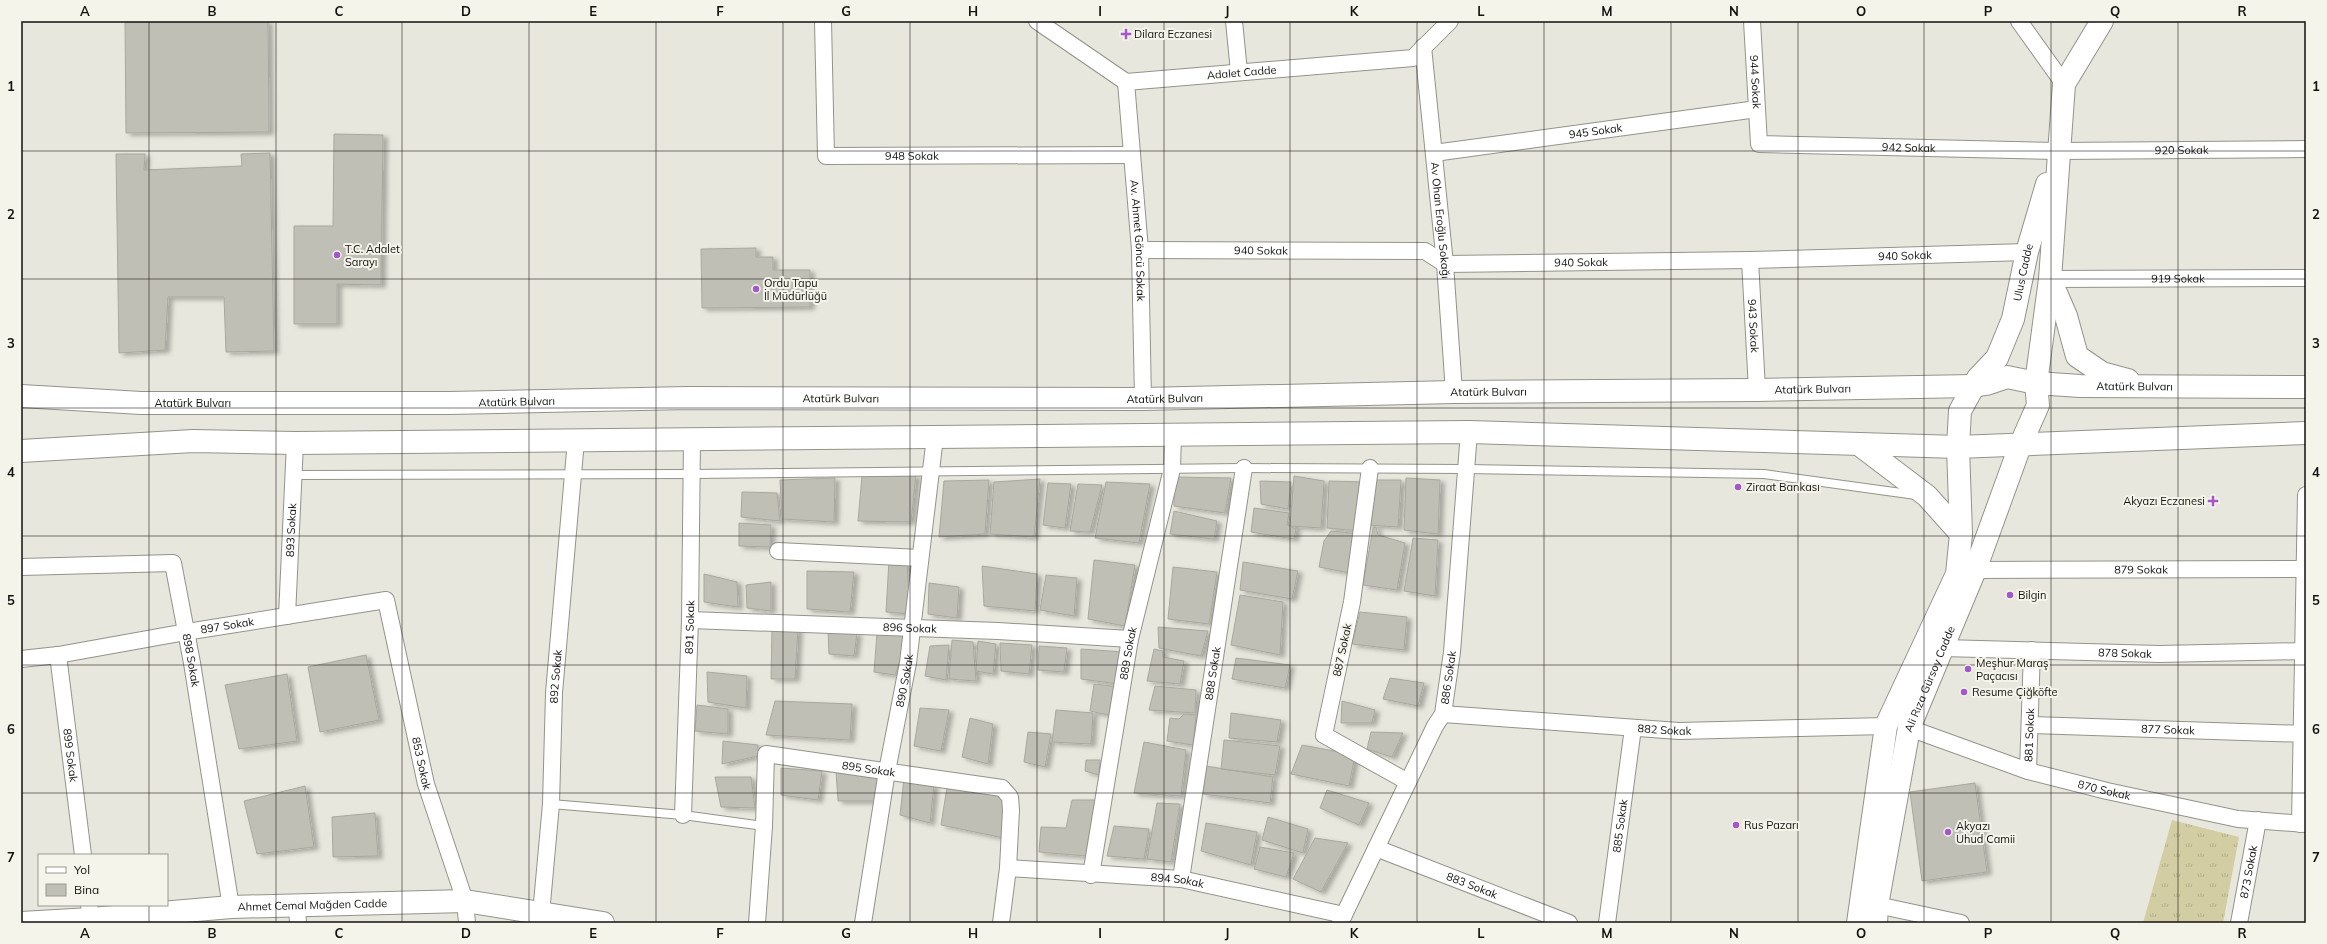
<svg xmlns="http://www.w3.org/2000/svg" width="2327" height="944" font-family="Mulish,sans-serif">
<defs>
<pattern id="grass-tufts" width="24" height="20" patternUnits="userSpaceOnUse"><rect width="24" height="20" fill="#d2cda2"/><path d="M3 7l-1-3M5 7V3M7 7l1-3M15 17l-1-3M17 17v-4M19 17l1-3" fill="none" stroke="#b3af8a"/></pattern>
<filter id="shadow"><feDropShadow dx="4.5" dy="2.5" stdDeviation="2" flood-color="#0004"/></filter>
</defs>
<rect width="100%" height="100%" fill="#e8e7dd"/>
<path fill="url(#grass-tufts)" d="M2172 820 2239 837 2223 923H2143Z"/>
<path fill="#c0bfb5" stroke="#a9a89f" filter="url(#shadow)" d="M125 21H268L269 132 126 133Z
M334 134 383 135 381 285 337 284V324H294V226H333Z
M270 153 274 351 226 352 224 297H168L165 350 119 353 116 154H145L144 170 242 166 241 154Z
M756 248V257H773V270H810V307L702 308 701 249Z
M916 475 911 522 858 521 862 476Z
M1294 476 1324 481 1321 528 1290 526Z
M1174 477 1231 478 1225 513 1174 506Z
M835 478 834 522 782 519 780 480Z
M1406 478 1440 480 1438 534 1404 530Z
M1040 479 1034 537 990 534 994 482Z
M989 480 985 534 939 537 944 481Z
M1372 480H1401L1398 527 1367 525Z
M1260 481 1291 482 1288 509 1261 504Z
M1329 481 1365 482 1360 531 1327 528Z
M1106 482 1150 484 1139 543 1095 538Z
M1048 483 1071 484 1065 528 1043 525Z
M1078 484 1102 485 1090 532 1070 531Z
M742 492 777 493 780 521 741 517Z
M1254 508 1289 513 1287 525 1296 529 1294 539 1251 532Z
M1174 511 1217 521 1214 539 1170 534Z
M739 523 771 525 770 547 739 546Z
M1376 527 1378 535 1405 543 1397 590 1363 585 1373 528Z
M1331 531 1360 534 1355 574 1319 567 1324 541Z
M1413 538 1438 540 1435 596 1404 591Z
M889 560 907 563 910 614 886 612Z
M1094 560 1135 565 1125 626 1088 619Z
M1243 562 1298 571 1292 599 1240 590Z
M982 566 1037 574 1035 611 984 606Z
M1173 567 1217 572 1209 624 1168 619Z
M807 571 854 572 850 612 807 609Z
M704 574 737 582 738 607 704 602Z
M1046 575 1077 578 1074 616 1040 610Z
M771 582V611L747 608 746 585Z
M929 583 959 587 957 618 928 614Z
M1240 595 1283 602 1280 655 1231 645Z
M1360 612 1407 617 1404 650 1352 644Z
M772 627 798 628 795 679H771Z
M1158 627 1208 631 1201 656 1159 648Z
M828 631 857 633 854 656 829 654Z
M877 633 909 636 895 675 874 672Z
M952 640 973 642 976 681 949 679Z
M978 641 996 644 993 674 976 671Z
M1000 643 1032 645 1029 674 1001 671Z
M949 645 946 680 925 676 930 646Z
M1039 646 1067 648 1064 672 1038 670Z
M1081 649 1124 652 1119 684 1081 679Z
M1154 649 1163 651V657L1184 661 1180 684 1147 681Z
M366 655 379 720 320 732 308 667Z
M1236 658 1290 665 1285 688 1232 679Z
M707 672 747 676 746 708 708 702Z
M287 674 297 741 239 749 225 685Z
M1390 678 1424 683 1418 706 1383 699Z
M1094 684 1120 687 1113 716 1090 711Z
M1155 686 1196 690 1195 713 1149 710Z
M775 701 852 704 850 740 766 735Z
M1342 701 1375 710 1372 723H1341Z
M697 705 728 709V734L695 731Z
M920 708 949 710 941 751 914 746Z
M1056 710 1093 713 1091 744 1052 742Z
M1231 713 1281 720 1277 742 1229 738Z
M1184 714 1196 715 1193 745 1167 741 1170 718 1179 719Z
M970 718 993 724 988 764 962 757Z
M1028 732 1051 734 1045 767 1024 762Z
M1371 732 1403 733 1392 757 1367 749Z
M1224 740 1280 746 1275 775 1221 769Z
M723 741 758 745V756L722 764Z
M1144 742 1186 750 1181 796 1134 793Z
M1302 745 1355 755 1349 786 1291 774Z
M1086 760H1100L1099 775 1085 771Z
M1206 766 1273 777 1270 803 1203 794Z
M781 768 822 771 818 800 781 795Z
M836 771H882L875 801H838Z
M715 777H751L755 808 721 807Z
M904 778 934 785 930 823 900 815Z
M1975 783 1987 872 1922 881 1910 792Z
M305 786 314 847 257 854 244 801Z
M947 787 1003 794 1004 838 941 825Z
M1327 790 1369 803 1359 825 1320 808Z
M1072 800H1095L1086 856 1039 852 1041 827 1066 828Z
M1157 803 1180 804 1171 862 1147 859Z
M375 813 378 856 333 857 332 817Z
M1268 817 1308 829 1303 853 1262 840Z
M1206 823 1257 832 1251 865 1201 851Z
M1114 826 1149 829 1144 859 1107 856Z
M1315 838 1348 843 1321 892 1293 879Z
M1260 847 1294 853 1286 877 1254 869Z"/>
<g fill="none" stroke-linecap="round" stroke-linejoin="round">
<defs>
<path id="lane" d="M293 475 691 474 1244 468 1466 469 1764 474 1916 495
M551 804 683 815 764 826"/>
<g id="street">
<path id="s1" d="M823 21 826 156 1132 155"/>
<path id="s2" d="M1037 21 1126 82 1413 58 1450 21"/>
<path d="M1234 21 1239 72"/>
<path id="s3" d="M1752 21 1759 144 2058 151 2306 149"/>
<path d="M2019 21 2064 84"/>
<path id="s4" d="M1423 47 1445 264 1454 392"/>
<path id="s5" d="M1126 82 1140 250 1143 399"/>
<path id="s6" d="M1434 153 1757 109"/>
<path id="s7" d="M1140 250 1425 251 1445 264 1750 260 2027 252"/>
<path id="s8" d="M1750 260 1757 390"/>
<path id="s9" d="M2050 279 2306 278"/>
<path d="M1370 468 1352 602 1324 735 1408 782"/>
<path d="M778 551 920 558"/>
<path id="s10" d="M21 567 173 563 192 663 231 907"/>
<path id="s11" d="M1975 570 2306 569"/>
<path id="s12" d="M287 616 295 443"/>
<path id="s13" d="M690 620 998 631 1130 639"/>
<path id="s14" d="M1943 648 2159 654 2306 651"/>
<path id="s15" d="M58 655 83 855"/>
<path id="s16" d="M21 659 58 655 186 632 386 600 426 784 465 901 467 923"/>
<path id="s17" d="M1443 714 1679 731 1886 726"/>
<path id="s18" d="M2030 725 2306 734"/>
<path id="s19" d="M1909 728 2028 771 2107 791 2238 819 2306 824"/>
<path id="s20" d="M2028 771 2032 650"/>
<path id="s21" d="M683 815 690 620 692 439"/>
<path d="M2300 824 2306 495"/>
<path id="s22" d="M1376 848 1569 923"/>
<path id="s23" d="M1008 868 1181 879 1344 915"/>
<path id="s24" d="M1091 875 1130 639 1172 469 1173 434"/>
<path id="s25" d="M1181 879 1244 468"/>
<path d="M89 905 91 919"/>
<path d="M1877 905 1961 923"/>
<path d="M297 906 298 923"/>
<path id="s26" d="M541 914 551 804 554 693 576 440"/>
<path id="s27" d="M757 923 764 826 766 754 1002 788 1010 797 1011 810 1008 868 1001 923"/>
<path id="s28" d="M863 923 887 771 908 663 935 437"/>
<path id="s29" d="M1340 923 1435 726 1443 714 1452 652 1469 432"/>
<path id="s30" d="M1607 923 1633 728"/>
<path id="s31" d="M2239 923 2258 820"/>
</g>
<g id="secondary">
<path id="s32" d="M21 923 91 919 231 907 465 901 603 923"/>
<path id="s33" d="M1858 923 1886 726 1957 574 1961 534 1958 447 1960 411 1978 378 1997 358 2013 319 2027 252 2047 184"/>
<path id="s34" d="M1876 923 1877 905 1909 728 1975 570 2020 446 2038 405 2036 383 2050 279 2064 84 2102 21"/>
</g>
<g id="highway">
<path d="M2050 279 2066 316 2077 356 2102 373 2128 380"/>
<path id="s35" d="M21 396 141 403H449L688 398 1143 399 1454 392 1757 390 1973 386 1986 384 2007 377 2036 383 2080 386 2306 387"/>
<path d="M1861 446 1927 496 1961 534"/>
<path d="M21 451 193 441 295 443 1469 432 1958 447 2306 433"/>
</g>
</defs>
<use href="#lane" stroke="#94938a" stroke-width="10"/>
<use href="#street" stroke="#94938a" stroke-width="18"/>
<use href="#secondary" stroke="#94938a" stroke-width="24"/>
<use href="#highway" stroke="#94938a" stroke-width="24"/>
<use href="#lane" stroke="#fff" stroke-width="8"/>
<use href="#street" stroke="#fff" stroke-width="16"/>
<use href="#secondary" stroke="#fff" stroke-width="22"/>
<use href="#highway" stroke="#fff" stroke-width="22"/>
</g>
<path fill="none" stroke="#12110e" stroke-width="1" stroke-opacity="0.55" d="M149 21V855M276 21V923M402 21V923M529 21V923M656 21V923M783 21V923M910 21V923M1037 21V923M1164 21V923M1290 21V923M1417 21V923M1544 21V923M1671 21V923M1798 21V923M1924 21V923M2051 21V923M2178 21V923M21 151H2306M21 279H2306M21 408H2306M21 536H2306M21 665H2306M21 793H2306M149 905V923"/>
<g fill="#a258cb" stroke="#f5f4ea" stroke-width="1.5">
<path d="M1124 28h4v4h4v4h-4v4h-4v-4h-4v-4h4z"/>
<circle cx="337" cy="255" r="4"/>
<circle cx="756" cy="289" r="4"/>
<circle cx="1738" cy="487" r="4"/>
<path d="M2211 495h4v4h4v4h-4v4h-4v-4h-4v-4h4z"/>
<circle cx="2010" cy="595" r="4"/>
<circle cx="1968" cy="669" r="4"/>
<circle cx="1964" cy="692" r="4"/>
<circle cx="1736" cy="825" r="4"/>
<circle cx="1948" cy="832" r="4"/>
</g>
<g text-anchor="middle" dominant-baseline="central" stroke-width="4" stroke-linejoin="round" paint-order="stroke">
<g font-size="11" fill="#12110e" stroke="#f5f4ea" text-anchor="start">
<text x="1134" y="34">Dilara Eczanesi</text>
<text x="345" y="249">T.C. Adalet<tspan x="345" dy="13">Sarayı</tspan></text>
<text x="764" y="283">Ordu Tapu<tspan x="764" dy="13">İl Müdürlüğü</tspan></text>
<text x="1746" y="487">Ziraat Bankası</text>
<text x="2205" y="501" text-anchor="end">Akyazı Eczanesi</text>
<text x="2018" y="595">Bilgin</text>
<text x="1976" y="663">Meşhur Maraş<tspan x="1976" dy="13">Paçacısı</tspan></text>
<text x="1972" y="692">Resume Çiğköfte</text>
<text x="1744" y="825">Rus Pazarı</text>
<text x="1956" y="826">Akyazı<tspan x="1956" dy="13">Uhud Camii</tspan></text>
</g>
<g font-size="11" fill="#12110e" stroke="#f5f4ea">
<text stroke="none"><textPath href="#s2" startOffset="224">Adalet Cadde</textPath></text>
<text stroke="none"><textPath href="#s3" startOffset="61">944 Sokak</textPath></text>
<text stroke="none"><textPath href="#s6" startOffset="163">945 Sokak</textPath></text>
<text stroke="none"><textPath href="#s3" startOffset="273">942 Sokak</textPath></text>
<text stroke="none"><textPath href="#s3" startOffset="546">920 Sokak</textPath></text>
<text stroke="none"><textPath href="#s1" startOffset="221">948 Sokak</textPath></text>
<text stroke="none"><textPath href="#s4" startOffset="174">Av Ohan Eroğlu Sokağı</textPath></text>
<text stroke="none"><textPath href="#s5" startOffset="159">Av. Ahmet Göncü Sokak</textPath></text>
<text stroke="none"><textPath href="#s7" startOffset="121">940 Sokak</textPath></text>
<text stroke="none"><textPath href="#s7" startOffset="769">940 Sokak</textPath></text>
<text stroke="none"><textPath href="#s7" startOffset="445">940 Sokak</textPath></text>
<text stroke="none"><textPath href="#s33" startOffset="685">Ulus Cadde</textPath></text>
<text stroke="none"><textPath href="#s9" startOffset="128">919 Sokak</textPath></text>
<text stroke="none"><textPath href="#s8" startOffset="66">943 Sokak</textPath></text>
<text stroke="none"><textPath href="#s35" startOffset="2116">Atatürk Bulvarı</textPath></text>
<text stroke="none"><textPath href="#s35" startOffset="1792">Atatürk Bulvarı</textPath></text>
<text stroke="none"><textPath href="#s35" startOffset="1468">Atatürk Bulvarı</textPath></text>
<text stroke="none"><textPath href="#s35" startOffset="820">Atatürk Bulvarı</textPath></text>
<text stroke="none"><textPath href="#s35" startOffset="1144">Atatürk Bulvarı</textPath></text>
<text stroke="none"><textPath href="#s35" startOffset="496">Atatürk Bulvarı</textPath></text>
<text stroke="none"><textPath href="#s35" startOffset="172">Atatürk Bulvarı</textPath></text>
<text stroke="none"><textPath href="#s12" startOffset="86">893 Sokak</textPath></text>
<text stroke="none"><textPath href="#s11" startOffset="166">879 Sokak</textPath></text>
<text stroke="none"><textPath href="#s16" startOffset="209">897 Sokak</textPath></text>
<text stroke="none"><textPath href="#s21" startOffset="188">891 Sokak</textPath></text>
<text stroke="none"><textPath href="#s13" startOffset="220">896 Sokak</textPath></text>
<text transform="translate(1342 650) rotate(-78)">887 Sokak</text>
<text stroke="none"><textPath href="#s24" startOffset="225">889 Sokak</textPath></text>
<text stroke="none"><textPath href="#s14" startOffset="182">878 Sokak</textPath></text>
<text stroke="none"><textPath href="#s10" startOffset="251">898 Sokak</textPath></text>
<text stroke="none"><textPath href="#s25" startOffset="208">888 Sokak</textPath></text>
<text stroke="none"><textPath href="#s26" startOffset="238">892 Sokak</textPath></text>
<text stroke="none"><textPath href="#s29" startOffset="270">886 Sokak</textPath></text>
<text stroke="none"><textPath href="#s34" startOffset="251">Ali Rıza Gürsoy Cadde</textPath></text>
<text stroke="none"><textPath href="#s28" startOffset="246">890 Sokak</textPath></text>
<text stroke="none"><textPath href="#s17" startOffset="222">882 Sokak</textPath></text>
<text stroke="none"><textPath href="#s18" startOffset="138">877 Sokak</textPath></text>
<text stroke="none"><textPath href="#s20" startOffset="36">881 Sokak</textPath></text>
<text stroke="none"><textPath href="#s15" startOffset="101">899 Sokak</textPath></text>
<text stroke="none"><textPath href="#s16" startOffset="537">853 Sokak</textPath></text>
<text stroke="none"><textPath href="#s27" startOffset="273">895 Sokak</textPath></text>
<text stroke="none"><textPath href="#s19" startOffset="205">870 Sokak</textPath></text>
<text stroke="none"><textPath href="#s30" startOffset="98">885 Sokak</textPath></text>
<text stroke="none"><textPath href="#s31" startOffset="52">873 Sokak</textPath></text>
<text stroke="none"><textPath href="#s23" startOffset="170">894 Sokak</textPath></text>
<text stroke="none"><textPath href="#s22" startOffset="103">883 Sokak</textPath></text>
<text stroke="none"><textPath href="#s32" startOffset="292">Ahmet Cemal Mağden Cadde</textPath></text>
</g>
</g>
<rect width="2327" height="944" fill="none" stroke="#f5f4ea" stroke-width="44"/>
<rect x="38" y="854" width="130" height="52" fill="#f5f4ea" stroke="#9a9992"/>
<rect x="46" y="867" width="20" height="6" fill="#ffffff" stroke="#9a9992"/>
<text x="74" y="874" font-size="12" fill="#12110e">Yol</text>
<rect x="46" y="884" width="20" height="12" fill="#c0bfb5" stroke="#9a9992"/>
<text x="74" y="894" font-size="12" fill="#12110e">Bina</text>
<rect x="22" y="22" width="2283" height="900" fill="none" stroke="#12110e" stroke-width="1.5"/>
<g font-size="13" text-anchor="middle" font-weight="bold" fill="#12110e">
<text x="85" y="16">A</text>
<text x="212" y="16">B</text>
<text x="339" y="16">C</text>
<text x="466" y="16">D</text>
<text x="593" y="16">E</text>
<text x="720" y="16">F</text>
<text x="846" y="16">G</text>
<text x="973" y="16">H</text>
<text x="1100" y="16">I</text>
<text x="1227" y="16">J</text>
<text x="1354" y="16">K</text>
<text x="1481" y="16">L</text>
<text x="1607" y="16">M</text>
<text x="1734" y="16">N</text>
<text x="1861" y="16">O</text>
<text x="1988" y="16">P</text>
<text x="2115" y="16">Q</text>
<text x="2242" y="16">R</text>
<text x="11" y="91">1</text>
<text x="2316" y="91">1</text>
<text x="11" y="219">2</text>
<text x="2316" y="219">2</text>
<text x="11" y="348">3</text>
<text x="2316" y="348">3</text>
<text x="11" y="477">4</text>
<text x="2316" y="477">4</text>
<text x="11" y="605">5</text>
<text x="2316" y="605">5</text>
<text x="11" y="734">6</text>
<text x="2316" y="734">6</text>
<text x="11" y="862">7</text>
<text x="2316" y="862">7</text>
<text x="85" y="938">A</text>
<text x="212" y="938">B</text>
<text x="339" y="938">C</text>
<text x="466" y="938">D</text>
<text x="593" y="938">E</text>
<text x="720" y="938">F</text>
<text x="846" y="938">G</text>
<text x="973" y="938">H</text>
<text x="1100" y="938">I</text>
<text x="1227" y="938">J</text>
<text x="1354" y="938">K</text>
<text x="1481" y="938">L</text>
<text x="1607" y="938">M</text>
<text x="1734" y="938">N</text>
<text x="1861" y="938">O</text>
<text x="1988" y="938">P</text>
<text x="2115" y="938">Q</text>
<text x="2242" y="938">R</text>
</g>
</svg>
